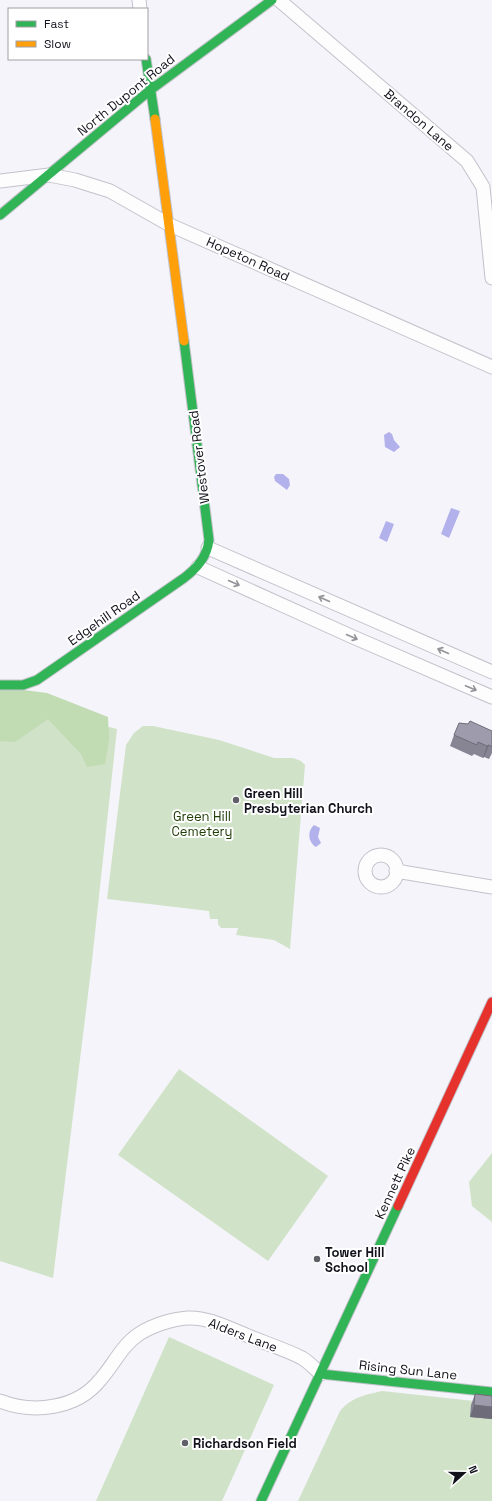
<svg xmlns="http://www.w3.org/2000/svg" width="492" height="1501" font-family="'Space Grotesk',sans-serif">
<rect width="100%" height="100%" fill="#f4f4fa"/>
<path fill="#d0e2c7" d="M0 699 117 729 91 970 53 1278 0 1261Z
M143 726H153L219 740 274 758H293L301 761 305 765 290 949 274 940 236 935 238 928H221L218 924V919H210L209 911 107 899 126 745 134 733Z
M179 1069 328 1176 268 1261 118 1155Z
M492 1153V1222L472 1206 469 1182Z
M169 1337 274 1385 222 1501H96Z
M382 1391 492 1403V1501H298L340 1411C352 1397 365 1395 382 1391Z"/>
<path fill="#c1dbb3" d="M0 687 47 693 108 717 109 739 105 764 87 767 81 754 48 719 15 742 0 741Z"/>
<path fill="#b3b1eb" d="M389 432 392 434 394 440 400 447 394 452 385 447 384 435Z
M276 474H283L289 479 290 485 287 490 275 481 274 477Z
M451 508 460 511 449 538 441 534Z
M386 521 394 524 387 542 379 538Z
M314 825 320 828 318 837 321 843 316 847C308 842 307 831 314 825Z"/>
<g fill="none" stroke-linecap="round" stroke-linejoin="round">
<defs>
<path id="street" d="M139 0 140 9
M279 0 467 161 483 187 492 278
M0 181 49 175 75 180 110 191 170 225 492 367
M208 548 492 672
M198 567 353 637 492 697
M365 871a16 16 0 1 1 32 0a16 16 0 1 1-32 0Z
M396 871 492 887
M0 1401C33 1414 77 1409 100 1380 113 1366 122 1345 139 1334 153 1325 172 1319 188 1318 208 1317 228 1328 246 1335 264 1343 285 1349 302 1358 309 1362 315 1369 321 1374"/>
<path id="fast" d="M146 59 155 119
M0 215 149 91 272 0
M0 685H23L37 680 184 578C197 568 207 557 209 540L184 341
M321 1374 492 1392
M261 1501 398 1206"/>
<path id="slow" d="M155 119 184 341"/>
<path id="jam" d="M398 1206 492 1002"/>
</defs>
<use href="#street" stroke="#c2c2cb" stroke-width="15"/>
<use href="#fast" stroke="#c2c2cb" stroke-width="11"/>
<use href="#slow" stroke="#c2c2cb" stroke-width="11"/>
<use href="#jam" stroke="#c2c2cb" stroke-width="11"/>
<use href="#street" stroke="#fdfdfe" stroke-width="13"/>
<use href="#fast" stroke="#30b455" stroke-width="9"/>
<use href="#slow" stroke="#ff9f0a" stroke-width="9"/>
<use href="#jam" stroke="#e5322d" stroke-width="9"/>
</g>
<path fill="#878594" d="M492 731V753L489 759 484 757 483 758 474 754 472 756 450 746 454 735Z
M475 1394 492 1396V1419L470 1417 471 1405Z"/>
<path fill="#6e6c78" d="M489 745 484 757 483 758 487 746Z
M474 1405 492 1407V1419L470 1417Z"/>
<path fill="#9d9bac" stroke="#6e6c78" d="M470 721 492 731V747L489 745 487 746 478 742 477 745 454 735 459 723 468 724Z
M475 1394 492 1396V1407L474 1405Z"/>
<defs><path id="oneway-shaft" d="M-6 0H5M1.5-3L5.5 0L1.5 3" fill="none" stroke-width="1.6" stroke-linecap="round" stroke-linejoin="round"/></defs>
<g stroke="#939398">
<use href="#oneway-shaft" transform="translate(234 583) rotate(24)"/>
<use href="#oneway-shaft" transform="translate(324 599) rotate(-156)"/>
<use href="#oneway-shaft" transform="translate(352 637) rotate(24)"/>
<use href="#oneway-shaft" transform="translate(443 651) rotate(-156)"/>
<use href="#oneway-shaft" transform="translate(471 688) rotate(23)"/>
</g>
<g fill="#606069" stroke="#fff" stroke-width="1.5">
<circle cx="236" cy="800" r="4"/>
<circle cx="317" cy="1259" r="4"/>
<circle cx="185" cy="1443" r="4"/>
</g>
<g text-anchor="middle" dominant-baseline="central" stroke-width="4" stroke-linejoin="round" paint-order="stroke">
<g font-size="13" fill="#11111b" stroke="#fff">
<text transform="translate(126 95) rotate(-39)">North Dupont Road</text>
<text transform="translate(419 120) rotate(41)">Brandon Lane</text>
<text transform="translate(248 259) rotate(24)">Hopeton Road</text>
<text transform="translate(199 457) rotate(-97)">Westover Road</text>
<text transform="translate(104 618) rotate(-35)">Edgehill Road</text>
<text transform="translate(395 1183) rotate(-65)">Kennett Pike</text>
<text transform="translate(243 1335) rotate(21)">Alders Lane</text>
<text transform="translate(408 1370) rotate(6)">Rising Sun Lane</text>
</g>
<g font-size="13" font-weight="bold" fill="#11111b" stroke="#fff" text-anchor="start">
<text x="244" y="793">Green Hill<tspan x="244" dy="15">Presbyterian Church</tspan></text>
<text x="325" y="1252">Tower Hill<tspan x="325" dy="15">School</tspan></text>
<text x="193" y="1443">Richardson Field</text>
</g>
<g font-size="13" fill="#213e07" stroke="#fff">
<text x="202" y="816">Green Hill<tspan x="202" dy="15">Cemetery</tspan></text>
</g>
</g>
<rect x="8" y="8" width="140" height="52" fill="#ffffff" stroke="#a0a0a4"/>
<rect x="16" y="21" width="20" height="6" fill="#30b455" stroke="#a0a0a4"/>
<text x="44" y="28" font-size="12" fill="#11111b">Fast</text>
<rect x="16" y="41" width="20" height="6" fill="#ff9f0a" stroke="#a0a0a4"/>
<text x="44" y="48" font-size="12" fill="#11111b">Slow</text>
<g transform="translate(464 1473) rotate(69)" stroke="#ffffff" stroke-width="3" paint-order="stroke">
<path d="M0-3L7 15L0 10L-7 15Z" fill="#11111b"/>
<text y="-6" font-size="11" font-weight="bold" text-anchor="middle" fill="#11111b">N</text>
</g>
</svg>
